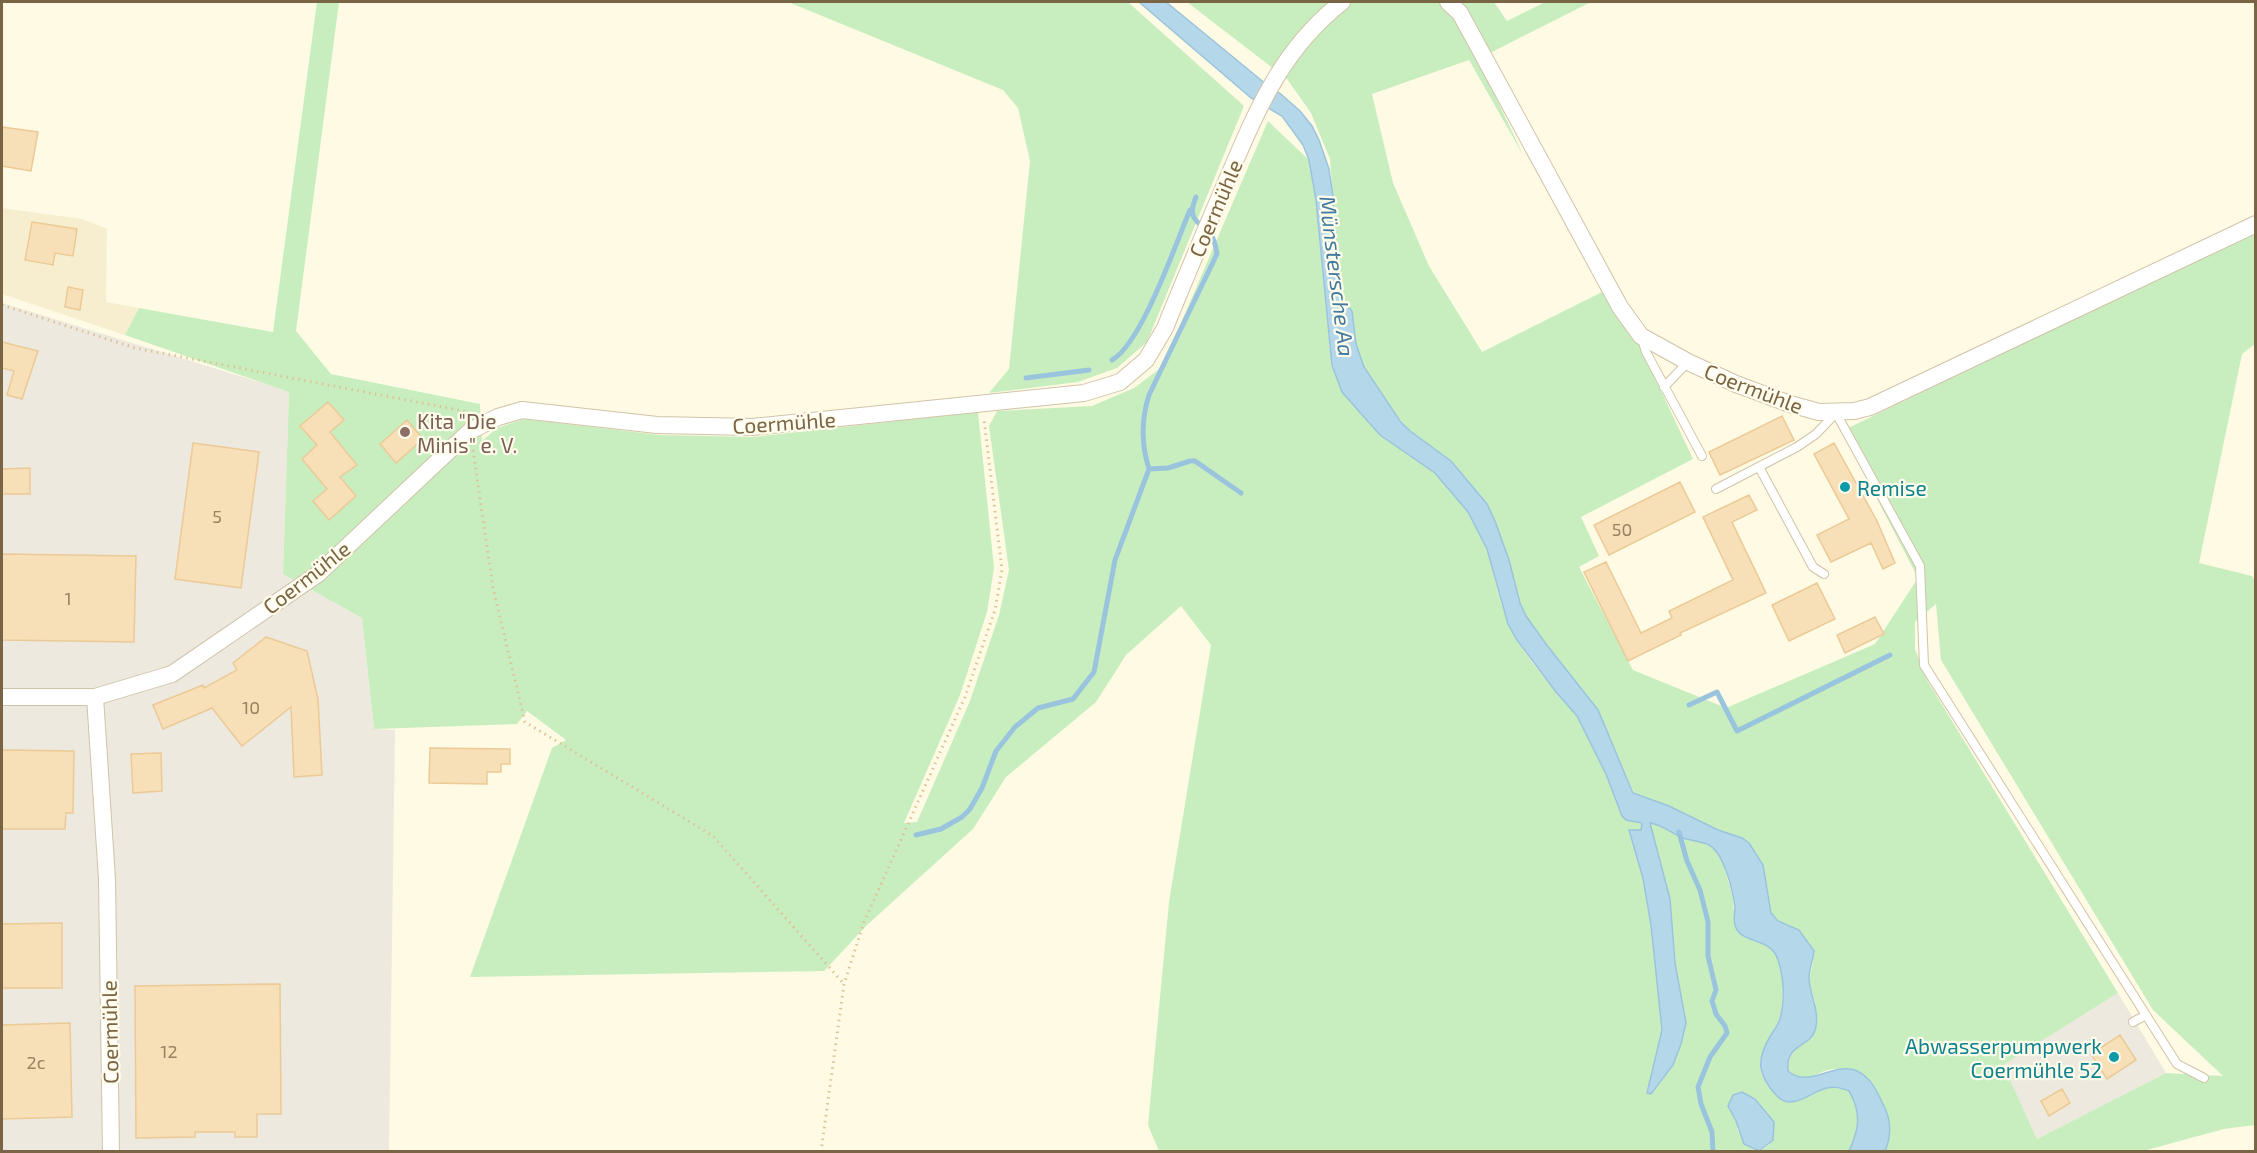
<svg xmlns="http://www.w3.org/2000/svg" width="2257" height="1153" font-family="'Exo 2',sans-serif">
<rect width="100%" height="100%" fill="#fefae3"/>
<path fill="#f7eed0" d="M2 208 82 219 107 229 106 302 139 308 125 335 2 294Z"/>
<path fill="#ede9de" d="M2 303 289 391 283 574 362 618 374 729 395 730 389 1151H2Z
M2118 993 2166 1073 2037 1139 2002 1065Z"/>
<path fill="#c8eec0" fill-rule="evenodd" d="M317 2H339L296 331 331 374 480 404 482 441 497 428 524 419 660 435 753 437 978 412 994 568 987 612 960 695 904 823 917 822 970 701 999 615 1009 570 989 426 997 411 1092 406 1134 388 1162 367 1268 121 1309 160 1316 200 1330 348 1419 460C1448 483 1476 514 1487 550 1496 579 1500 610 1515 637 1526 656 1542 675 1556 692 1563 700 1571 707 1577 716 1598 746 1609 783 1622 816L1643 823 1641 831 1630 830 1643 878 1651 925 1662 1030 1647 1093 1651 1094 1673 1065 1686 1023 1675 963 1670 899 1650 822 1659 824 1686 838 1699 841 1714 848 1722 860 1733 897 1735 927 1739 933 1768 945 1778 958 1783 981 1781 1017 1765 1048 1761 1074 1778 1098C1785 1099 1792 1101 1798 1100 1819 1096 1824 1080 1849 1091 1862 1113 1859 1130 1849 1152L1159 1151 1148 1125 1169 902 1211 645 1181 606 1126 655 1096 702 1006 777 973 829 867 925 824 971 470 977 552 748 566 740 527 711 517 724 374 729 362 618 283 574 289 392 125 335 139 308 273 332ZM1736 1121 1770 1144 1760 1151 1752 1149 1738 1131Z
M788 2H1128L1244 106 1147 342 1117 368 1078 382 989 393 1009 369 1030 161 1018 108 1003 90Z
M1187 2H1494L1507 21 1545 2H1591L1478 59 1523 155 1469 60 1372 94 1393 183 1429 266 1482 352 1602 292 1640 346 1693 459 1581 517 1599 556 1579 567 1633 670 1726 708 1875 644 1918 578 1842 431 2255 231V344L2242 354 2199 563 2252 576 2255 581V1125L2224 1129 2143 1151H1885C1897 1124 1882 1100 1867 1077 1857 1075 1844 1069 1834 1069 1817 1070 1806 1087 1788 1071 1786 1053 1794 1049 1808 1041L1815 1002 1809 982 1813 961 1799 930 1778 921 1771 913 1763 865 1757 854 1742 838 1718 830 1669 806 1634 793 1598 710 1546 644 1526 616 1520 603 1509 560 1487 504 1451 461 1410 431 1390 408 1364 367 1356 344 1352 311 1340 296 1330 159 1311 113 1287 79ZM1936 604 1941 660 2153 1010 2223 1076 2166 1073 2037 1139 2003 1065 2118 993 1927 680 1915 649V622Z"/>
<path fill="#b5d7ea" stroke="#9ac4dd" stroke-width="1.5" d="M1139 2H1166L1261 80 1282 95 1300 111 1312 126 1319 140 1329 169 1333 197 1340 296 1352 311 1356 344 1364 367 1400 421 1410 431 1451 461 1487 504 1495 521 1509 560 1520 603 1526 616 1546 644 1598 710 1633 793 1669 806 1718 830 1742 838 1749 843 1763 865 1771 913 1778 921 1799 930 1814 951C1813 960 1809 969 1809 979 1810 995 1819 1010 1816 1026 1812 1050 1785 1041 1788 1071 1811 1092 1841 1052 1867 1078 1874 1084 1878 1094 1882 1102 1891 1118 1892 1135 1885 1151H1849C1859 1130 1862 1113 1849 1091 1841 1088 1835 1086 1827 1088 1812 1091 1792 1112 1777 1096 1757 1075 1756 1059 1771 1035 1775 1029 1778 1025 1780 1019 1785 1001 1784 978 1778 960 1771 936 1740 945 1735 925 1733 919 1735 913 1735 907 1733 891 1724 853 1709 845 1701 841 1692 841 1683 838 1671 833 1663 825 1650 823L1670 899 1675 963 1686 1023 1681 1044 1673 1065 1651 1094 1647 1093 1662 1030 1651 925 1643 878 1629 830H1641L1642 823 1626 820 1622 816 1606 774 1577 716 1556 692 1517 640 1508 624 1487 549 1468 512 1435 473 1380 435 1342 392 1332 365 1316 200 1309 160 1303 145 1282 116 1251 98Z
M1742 1092 1755 1099 1774 1122 1773 1140 1759 1151 1744 1144 1736 1121 1728 1106 1733 1095Z"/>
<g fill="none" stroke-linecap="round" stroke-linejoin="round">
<path stroke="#9ac4dd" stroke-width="5" d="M1112 360C1142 343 1175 245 1190 210
M1026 378 1089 370
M1149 469 1168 468 1190 461H1195L1241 493
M1689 705 1717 692 1737 731 1890 655
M1679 832 1687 861 1700 890 1708 922V956L1716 990 1712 1001 1716 1014 1725 1026 1727 1033 1710 1057 1698 1087 1701 1104 1712 1132 1713 1152
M916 835 941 829 962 817 970 809 982 788 996 751 1015 727 1038 708 1073 699 1094 672 1115 560 1149 469C1141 444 1141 420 1149 395L1217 254C1216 248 1214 238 1211 235 1199 221 1186 221 1196 197"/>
</g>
<path fill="#f7dfb8" stroke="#ebca96" stroke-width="1.5" d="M2 127 38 132 31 171 2 166Z
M32 222 77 229 73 256 55 253 53 265 25 260Z
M68 287 83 290 80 310 65 307Z
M2 342 38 351 22 399 7 395 14 371 2 368Z
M328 402 344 420 330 432 357 465 340 477 356 496 329 520 313 501 327 489 302 459 317 445 300 426Z
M1782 416 1794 440 1720 475 1709 452Z
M407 420 423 439 396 463 380 444Z
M193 443 259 452 241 588 175 579Z
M1834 443 1877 521 1895 563 1883 569 1871 543 1831 562 1817 535 1849 519 1814 454Z
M30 468V494H2V469Z
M1680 482 1695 512 1609 555 1594 525Z
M1749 495 1757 510 1732 522 1766 593 1680 633 1681 635 1628 661 1584 572 1606 562 1641 633 1672 618 1669 611 1733 580 1703 517Z
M2 554 136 556 134 642 2 640Z
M1817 583 1835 619 1789 641 1772 605Z
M1875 617 1884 634 1845 653 1837 635Z
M266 637 307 651 318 699 322 775 294 777 291 707 242 746 212 708 163 729 153 705 203 685 204 688 237 670 233 663Z
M430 748 510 749V764H501V772H487V784L429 783Z
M2 750 74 751 73 813H66L65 829H2Z
M161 753 162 791 133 793 131 754Z
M62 923V988H2V924Z
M280 984 281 1114H257V1137H235V1132H195V1137L136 1138 135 986Z
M70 1023 72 1117 2 1119V1025Z
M2120 1035 2136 1060 2107 1079 2091 1054Z
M2062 1089 2070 1103 2049 1116 2041 1101Z"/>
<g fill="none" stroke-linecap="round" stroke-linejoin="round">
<defs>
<path id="service" d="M1642 339 1646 352 1702 456
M1664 387 1688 362
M1759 467 1813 567 1824 574
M1716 489 1797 447 1816 434 1836 413 1920 566 1924 665 2177 1064 2204 1078
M2133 1022 2146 1015"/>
<path id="minor" d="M1448 2 1460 13 1620 307 1641 336 1688 362 1736 384 1790 404 1819 412 1854 411 1870 407 2256 224
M2 697H95L172 674 318 574 470 431 498 417 522 410 657 425 752 427 1084 393 1120 382 1146 360 1165 328C1185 278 1206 229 1227 180 1257 110 1281 50 1342 2
M95 697 107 879 111 1152"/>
</defs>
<use href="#service" stroke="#d1c3a8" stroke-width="10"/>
<use href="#minor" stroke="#d1c3a8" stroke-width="18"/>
<path stroke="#dcc39a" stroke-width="3" stroke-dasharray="1.5 4.5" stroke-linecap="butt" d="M2 305 135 348 469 412
M473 450 493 588 525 722 713 836 844 984
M821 1152 844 984 864 922 965 697 995 610 1002 570 984 419"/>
<use href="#service" stroke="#fff" stroke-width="8"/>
<use href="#minor" stroke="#fff" stroke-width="16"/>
</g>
<circle fill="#8d6e63" stroke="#fffceb" stroke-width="2" cx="405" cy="432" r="6"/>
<g fill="#0f9aa8" stroke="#fffceb" stroke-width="2">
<circle cx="1845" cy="487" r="6"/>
<circle cx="2114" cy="1057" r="6"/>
</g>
<g text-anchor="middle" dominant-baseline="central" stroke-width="4.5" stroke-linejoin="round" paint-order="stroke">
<g font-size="18" fill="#988362">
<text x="217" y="516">5</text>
<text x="1622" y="529">50</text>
<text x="68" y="598">1</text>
<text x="251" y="707">10</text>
<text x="169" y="1051">12</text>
<text x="36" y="1062">2c</text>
</g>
<g font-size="21" fill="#796446" stroke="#fffceb">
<text transform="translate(1215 208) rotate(-67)">Coermühle</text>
<text transform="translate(1754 388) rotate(21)">Coermühle</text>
<text transform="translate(784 422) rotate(-4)">Coermühle</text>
<text transform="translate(306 577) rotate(-38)">Coermühle</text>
<text transform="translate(109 1032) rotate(-91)">Coermühle</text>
</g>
<g font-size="21" fill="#785e54" stroke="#fffceb" text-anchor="start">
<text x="417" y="420">Kita "Die<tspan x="417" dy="24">Minis" e. V.</tspan></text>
</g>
<g font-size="21" fill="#0d838f" stroke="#fffceb" text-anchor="start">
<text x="1857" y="487">Remise</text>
<text x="2102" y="1045" text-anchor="end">Abwasserpumpwerk<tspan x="2102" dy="24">Coermühle 52</tspan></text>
</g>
<g font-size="22" font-style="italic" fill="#427a9f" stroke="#fffceb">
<text transform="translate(1338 276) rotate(83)">Münstersche Aa</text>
</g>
</g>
<rect width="2257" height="1153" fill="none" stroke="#796446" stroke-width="6"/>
</svg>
